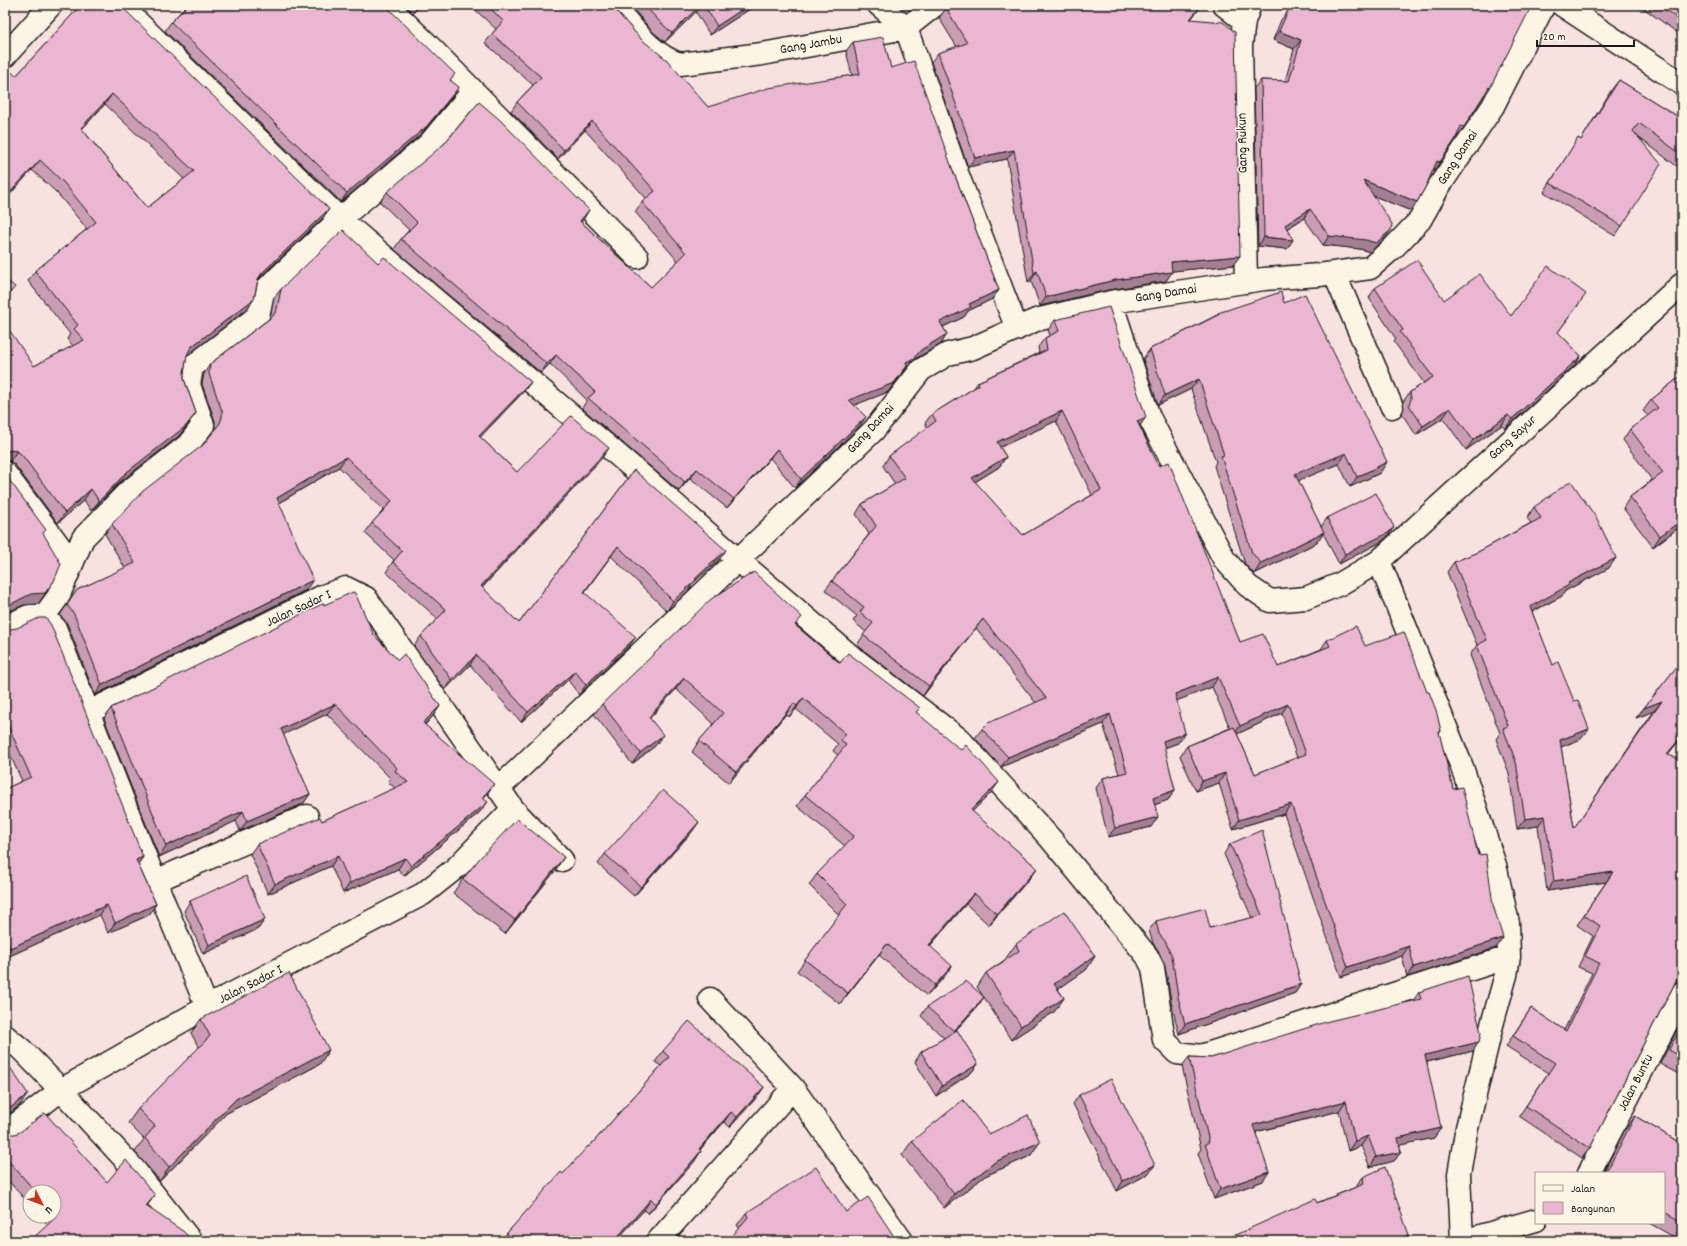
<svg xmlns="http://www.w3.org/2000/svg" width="1687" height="1246" font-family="Dekko,sans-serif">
<rect width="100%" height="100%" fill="#f7e2df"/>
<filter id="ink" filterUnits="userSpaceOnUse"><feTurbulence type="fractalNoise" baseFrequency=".025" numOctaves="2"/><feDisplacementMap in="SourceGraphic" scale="8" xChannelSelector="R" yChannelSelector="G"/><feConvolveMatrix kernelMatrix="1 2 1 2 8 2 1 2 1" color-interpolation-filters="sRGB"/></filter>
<g filter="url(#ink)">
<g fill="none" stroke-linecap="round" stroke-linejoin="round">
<defs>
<path id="minor" d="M120 5 340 219 646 479 737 559 852 657 959 739 1050 838 1147 956 1153 968 1164 1040 1177 1053 1201 1056 1509 957
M387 5 426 43 637 257
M613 5C633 27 651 55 680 64L762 54 906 28 935 5
M879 5 906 28 957 173 1017 329
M1224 5 1244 21
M5 56 51 5
M1334 273 1392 407
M1246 282 1241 46 1244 21 1250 5
M1111 302 1149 417 1224 559 1248 586 1270 601 1306 598 1340 584 1379 561 1682 284
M5 473 72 563
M1379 561 1462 767 1495 865 1508 923 1509 957 1506 975 1493 1021 1466 1132 1459 1174 1462 1241
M44 616 58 597 83 538 128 492 188 445 203 425 189 385 192 367 258 316 263 292 340 219 429 144 473 91
M5 627 29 616H44L55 628 155 881 207 1007
M89 712 323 596 346 588 366 598 513 809 562 860
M499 788 874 430 921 370 948 354 973 348 1036 320 1111 302 1264 279 1319 275 1370 268 1394 247 1420 220 1438 188 1493 106 1544 5
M155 881 307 816
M710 999 793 1088 902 1241
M5 1036 21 1049 61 1090 134 1169 191 1241
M5 1133 61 1090 207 1007 423 894 457 867 513 809
M1589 1173 1682 993
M658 1241 793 1088
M1463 1241 1536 1220"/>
<path id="tertiary" d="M1562 5 1682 84"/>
</defs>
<use href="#minor" stroke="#1c1c1c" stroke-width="25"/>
<use href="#tertiary" stroke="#1c1c1c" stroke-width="25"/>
<use href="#minor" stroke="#fcf5e5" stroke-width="22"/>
<use href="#tertiary" stroke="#fcf5e5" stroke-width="22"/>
</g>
<path fill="#ca9db5" stroke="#1c1c1c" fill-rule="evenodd" d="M81 5 329 209 322 219 258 280 254 299 247 309 187 355 184 373V379L196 413 179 436 120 482 91 511 84 500 58 523 15 465 10 461 34 366 73 346 67 339 70 334 28 281 35 271 87 229 57 193 32 170 16 76ZM105 104 184 179 147 208 82 129Z
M187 5H385L451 80 452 96 420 135 341 202 165 31 171 22Z
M405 5H420L413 13Z
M470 5H611L641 39 708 107 852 75 846 51 853 42 891 68 952 168 999 290 992 299 968 311 964 317 943 327 947 334 941 344 915 359 906 368 888 392 854 405 859 427 795 488 770 458 727 508 690 478 679 491 582 408 587 400 550 364 541 373 394 249 401 239 409 230 380 202 387 192 583 220 581 222 651 287 678 261 635 212 642 202 646 198 585 130 558 159 511 111 517 102 533 85 485 43 492 34 496 29Z
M630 5H756L710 35 696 12 665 42 652 31Z
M947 5H1202L1191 19 1233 265 1172 271 1166 281 1108 290 1040 306 1031 281 1028 282 1007 159 968 167 931 62 938 53 957 47 939 18 947 7Z
M1639 5H1682V36Z
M1288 11 1490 88 1484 97H1483L1464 127 1458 136H1457L1440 162 1434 171H1432L1417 202 1411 211 1374 196 1384 239 1370 252 1360 249 1323 245 1304 218 1287 229V249L1258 246 1254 88 1261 80 1285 81 1294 49 1273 40 1281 20Z
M1619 80 1682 119V170L1638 137 1622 226 1615 236 1544 192 1572 148 1578 138 1581 140 1612 89Z
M378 263 531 382 524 391 480 437 517 472 602 458 482 588 519 623 634 470 719 560 692 584 689 590 667 611 611 556 584 593 629 646 579 695 568 680 521 722 470 665 445 690 414 646 421 636 438 619 386 572 394 560 365 533 372 523 384 510 339 467 279 503 306 590 95 695 67 623 60 615 77 590 125 568 105 534 112 524 203 445 214 430 215 427V421L202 384 204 374 210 364 270 318 274 298 281 289Z
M1375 288 1444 300 1511 316 1579 304 1558 332 1581 356 1574 366 1505 429 1502 425 1466 450 1443 418 1416 435 1402 414 1404 408 1403 402 1410 392 1424 383 1394 342 1396 339 1369 298Z
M1284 303 1380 473 1350 487 1339 464 1298 480 1321 527 1327 518 1394 527 1387 537 1381 542 1339 564 1323 533 1316 543 1254 574 1245 564 1214 466 1216 462 1191 389 1158 405 1143 359 1150 349 1215 316 1218 313Z
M1055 320 1140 426 1240 642 1278 667 1321 649 1327 640 1365 646 1427 692 1441 731 1439 734 1453 789 1496 948 1407 977 1402 956 1341 977 1284 814 1233 829 1219 783 1196 791 1180 756 1187 746 1230 728 1212 687 1177 700 1178 743 1164 748 1175 790 1168 800 1154 805 1151 827 1108 837 1096 788 1103 778 1119 774 1103 724 1001 767 975 738 982 729 1036 703 976 628 923 696 857 645 866 632 853 621 857 616 825 590 832 581 869 534 856 514 862 504 895 484 883 466 889 456 928 428 925 423 932 414 974 388 978 382 1039 353 1038 347 1045 338 1050 335 1048 330ZM1056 421 1092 495 1023 535 975 482 999 467 1006 457 1000 447ZM1282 713 1297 758 1255 774 1237 734Z
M1682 375V525L1653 547 1623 508 1630 497 1652 480 1623 440 1630 429 1648 416 1643 411 1651 400Z
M1534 507 1609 568 1565 591 1562 596 1532 612 1581 739 1561 747 1574 828 1654 711 1636 718 1682 660V737L1668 754 1680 981 1675 983 1590 1148 1582 1158 1519 1116 1548 1073 1506 1046 1531 1008 1564 1030 1592 973 1578 967 1593 936 1577 925 1606 882 1547 891 1538 826 1517 829 1509 773 1496 739 1500 733 1470 655 1477 645 1447 572 1454 562 1478 552 1531 523 1527 518Z
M324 605 374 635 440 706 433 716 425 725 487 794 483 798 480 812 404 876 398 869 343 893 331 866 268 894 250 854 257 844 322 821 395 788 388 782 390 778 327 714 283 734 310 794 303 804 240 831 236 821 159 857 104 718 111 708Z
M796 626 840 663 916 712 991 793 972 812 1037 868 1029 879 989 925 966 904 930 946 944 977 927 996 879 955 840 1004 797 971 839 915 809 885 817 874 845 846 797 806 805 795 838 755 833 751 838 744 796 709 789 717 786 714 729 783 692 752 699 741 714 724 676 689 650 718 655 746 632 764 594 714 602 704Z
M5 627 143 857 138 864 156 904 149 915 108 933 100 915 5 958V789L22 781 5 744Z
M692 832 634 896 598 864 605 854Z
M1230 844 1301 984 1295 993 1179 1034 1172 1006 1165 966 1158 950 1153 943 1149 930 1156 921 1210 928 1252 918 1224 854Z
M555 871 505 934 453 893 463 879Z
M190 901 265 919 258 929 203 954 184 911Z
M1016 944 1095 956 1086 970 1058 989 1064 998 1054 1012 1011 1040 984 997 977 1007 956 1030 978 1064 971 1073 936 1096 915 1062 921 1052 944 1038 921 1016 927 1007 983 996 977 987 986 973 1006 959V958Z
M1419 992 1473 1051 1427 1062 1434 1138 1399 1145 1401 1152 1394 1161 1370 1167 1361 1146 1348 1151 1339 1111 1256 1132 1263 1181 1214 1199 1198 1153 1201 1149 1182 1066 1189 1057 1211 1058 1413 1001Z
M201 1019 320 1064 227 1113 160 1181 135 1152 144 1139 128 1123 138 1109 199 1048 191 1033Z
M1682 1020V1076L1660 1064Z
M663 1051 764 1087 757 1097 730 1127 724 1122 700 1150 701 1151 694 1162 648 1214 644 1210 616 1241H501L507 1233 589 1147 661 1066 655 1062Z
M1079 1095 1148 1174 1117 1191 1073 1104Z
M1635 1116 1682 1144V1225L1674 1237 1649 1223H1664V1173H1603L1625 1130Z
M5 1131 8 1134 107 1182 155 1195 48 1225 39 1216H54V1192H30V1205L5 1177Z
M989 1134 1040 1142 1030 1156 985 1176 944 1208 902 1155 912 1141Z
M1363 1177 1409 1235 1405 1241H1223L1356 1187Z
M846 1212 739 1228 737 1225 746 1213Z"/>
<path fill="#a47f93" stroke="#1c1c1c" d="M418 5H420L413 13Z
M700 5H701L696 12 665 42 672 33Z
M749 5H756L710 35 717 26Z
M1202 5 1195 14 1184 28 1190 19Z
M1279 31 1301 40 1294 49 1273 40Z
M459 87 452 96 420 135 341 202 347 193Z
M112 94 105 104 74 138 81 128Z
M592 121 585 130 558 159 564 150Z
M1014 150 1007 159 968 167 975 158Z
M40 160 32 170 5 200V198Z
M1437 161 1440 162 1434 171 1430 170Z
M1363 180 1417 202 1411 211 1357 189Z
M329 209 322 219 254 283 262 273Z
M1310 209 1304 218 1278 234 1285 225Z
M589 210 583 220 574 230 580 221Z
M1391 230 1384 239 1370 252 1360 249 1323 245 1329 236Z
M1264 237 1293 240 1287 249 1258 246Z
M1240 256 1233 265 1164 272 1171 262Z
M1037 271 1031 281 1028 282 1034 273Z
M1172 272 1166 281 1108 290 1040 306 1046 297 1115 280Z
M999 290 992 299 968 311 964 317 934 331 940 322 969 304Z
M254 299 247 309 184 358 191 347Z
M947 334 941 344 915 359 906 368 888 392 842 410 849 400 906 362 921 350Z
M556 355 550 364 541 373 547 364Z
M1581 356 1574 366 1505 429 1512 419Z
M1199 379 1191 389 1158 405 1165 395Z
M531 382 524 391 472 446 479 436Z
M1450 408 1443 418 1416 435 1423 426Z
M1062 411 1056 421 990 452 997 442Z
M196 413 179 436 120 482 91 511 99 501 127 472Z
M1508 415 1502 425 1466 450 1473 440Z
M866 417 859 427 795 488 801 479Z
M1146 417 1140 426 1137 421Z
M609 448 602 458 474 596 481 586Z
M777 449 770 458 727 508 734 499Z
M10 450 17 451 10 461H5V453Z
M1346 453 1339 464 1288 485 1295 474Z
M346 457 339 467 270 508 277 498Z
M1006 457 999 467 965 488 972 478Z
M1387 462 1380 473 1350 487 1357 477Z
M697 469 690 478 679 491 685 482Z
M91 489 84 500 58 523 65 513Z
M1682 520V525L1653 547 1660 536Z
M1394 527 1387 537 1381 542 1339 564 1345 554Z
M1324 532 1316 543 1254 574 1261 563Z
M618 546 611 556 577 602 584 592Z
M726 550 719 560 692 584 689 590 667 611 673 601 695 579Z
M1616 558 1609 568 1565 591 1562 596 1522 617 1530 607 1568 583Z
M313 580 306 590 95 695 102 685Z
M54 581 38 604 24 605 5 613V607L7 606Z
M983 619 976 628 923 696 929 686Z
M636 637 629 646 579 695 586 685Z
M476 655 470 665 445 690 452 680Z
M575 671 568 680 521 722 528 712Z
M1218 677 1212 687 1169 704 1175 694Z
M684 678 676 689 641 728 649 717Z
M803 698 796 709 789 717 797 706Z
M1662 701 1654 711 1636 718 1644 708Z
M794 703 786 714 729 783 736 772Z
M335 704 327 714 274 739 281 729Z
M1288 704 1282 713 1233 736 1240 726Z
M440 706 433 716 416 733 423 723Z
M1110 714 1103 724 1001 767 1008 757Z
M1589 729 1581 739 1553 750 1560 740Z
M1185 733 1178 743 1156 751 1163 741Z
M663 735 655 746 632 764 640 753Z
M1682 736V737L1660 764 1667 754Z
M1225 773 1219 783 1196 791 1202 781Z
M999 782 991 793 963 821 971 810Z
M494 784 487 794 475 808 482 798Z
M1175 790 1168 800 1146 808 1153 798Z
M310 794 303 804 240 831 247 821Z
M488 802 480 812 404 876 411 866Z
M1291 804 1284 814 1233 829 1239 820Z
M243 811 236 821 159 857 166 846Z
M1545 816 1538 826 1517 829 1525 819Z
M1158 817 1151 827 1108 837 1115 828Z
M699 822 692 832 634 896 641 887Z
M338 856 331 866 268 894 275 884Z
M143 857 136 867V860Z
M564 857 555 871 505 934 515 920Z
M405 858 398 869 343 893 350 883Z
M1037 868 1029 879 989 925 997 914Z
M1613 872 1606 882 1547 891 1554 881Z
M974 893 966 904 921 956 929 945Z
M156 904 149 915 108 933 115 923Z
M107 905 100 915 5 958V955L10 948Z
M265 919 258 929 203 954 209 945Z
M1503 938 1496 948 1407 977 1414 967Z
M887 944 879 955 840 1004 848 993Z
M1409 946 1402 956 1341 977 1348 967Z
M1095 956 1086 970 1045 998 1054 984Z
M952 966 944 977 927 996 935 985Z
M1682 973V978L1680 981 1675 983 1678 977Z
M1301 984 1295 993 1179 1034 1185 1024Z
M984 997 977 1007 947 1040 954 1031Z
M1064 998 1054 1012 1011 1040 1021 1026Z
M1479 1042 1473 1051 1418 1064 1425 1055Z
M329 1050 320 1064 227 1113 160 1181 169 1167 236 1099Z
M978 1064 971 1073 936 1096 942 1086Z
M764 1087 757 1097 730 1127 737 1117Z
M28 1094 20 1105 5 1117V1112Z
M1346 1101 1339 1111 1247 1134 1253 1125Z
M731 1112 724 1122 691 1159 699 1149Z
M1441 1128 1434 1138 1391 1147 1398 1138Z
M1368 1136 1361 1146 1348 1151 1355 1141Z
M1040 1142 1030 1156 985 1176 944 1208 954 1194 995 1162Z
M701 1151 694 1162 648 1214 656 1204Z
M1401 1152 1394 1161 1370 1167 1376 1157Z
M1155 1165 1148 1174 1117 1191 1123 1181Z
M1269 1172 1263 1181 1214 1199 1220 1189Z
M155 1195 147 1206 138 1217 146 1206Z
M651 1199 644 1210 616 1241H614Z
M1409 1235 1405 1241H1393Z"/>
<path fill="#ebb6d2" stroke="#1c1c1c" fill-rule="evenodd" d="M81 5H120L329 209 262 273 258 279 254 299 191 347 187 355 184 373V379L196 413 186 426 127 472 99 501 91 489 65 513 22 455 17 451 10 450 5 453V324L34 366 84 340 74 329 78 325 35 271 96 222 64 183 40 160 5 198V75L9 70 16 76ZM112 94 194 171 147 208 81 128Z
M188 5H385L455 74 450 80 459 87 427 126 347 193 171 22Z
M487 5H611L641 39 667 60 708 107 768 88 860 74 853 42 883 37 891 68 914 61 952 168 999 290 969 304 971 307 940 322 947 334 921 350 914 358 906 362 907 366 894 383 849 400 866 417 801 479 777 449 734 499 697 469 685 482 588 398 595 392 556 355 547 364 401 239 417 222 387 192 444 144 479 102 499 119 589 210 580 221 651 287 686 253 642 202 655 191 592 121 564 150 517 102 541 77 492 34 503 21Z
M644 5H700L672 33 659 21Z
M704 5H749L717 26Z
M949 5H1202L1190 19 1223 22 1235 32 1240 256 1171 262 1172 272 1115 280 1046 297 1037 271 1034 273 1014 150 975 158 938 53 967 43 946 8Z
M1292 5H1532L1490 88 1489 87 1464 127 1461 126 1455 140 1440 162 1437 161 1426 186 1417 202 1363 180 1392 224 1391 230 1376 243 1366 240 1329 236 1310 209 1285 225 1293 240 1264 237 1261 80 1289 81 1301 40 1279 31 1288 11Z
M1659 5H1682V22Z
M1619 80 1682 119V155L1639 123 1633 131 1661 164 1622 226 1550 183 1578 138 1581 140Z
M343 230 378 263 384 257 531 382 479 436 517 472 571 416 609 448 481 586 519 623 634 470 726 550 695 579 696 580 673 601 618 546 584 592 636 637 586 685 575 671 528 712 476 655 452 680 421 636 446 610 393 562 402 551 372 523 392 501 346 457 277 498 313 580 102 685 74 614 67 605 77 590 135 563 112 524 143 491 203 445 220 423 222 417V411L209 374 210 364 273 316 277 309 281 289Z
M1417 260 1444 300 1480 274 1511 316 1548 266 1586 294 1558 332 1581 356 1512 419 1508 415 1473 440 1450 408 1423 426 1409 405 1411 399 1410 392 1433 377 1400 332 1403 330 1375 288Z
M5 279 15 287 5 299Z
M1281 292 1284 303 1305 294 1387 462 1357 477 1346 453 1295 474 1324 532 1261 563 1252 553 1221 456 1224 455 1199 379 1165 395 1150 349 1218 315V313Z
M1109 307 1146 417 1137 421 1159 466 1169 462 1240 642 1263 634 1278 667 1330 646 1327 640 1356 626 1365 646 1404 632 1427 692H1429L1436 710 1441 731 1439 732 1453 789 1462 787 1478 855 1486 854 1493 905 1503 938 1414 967 1409 946 1348 967 1291 804 1239 820 1225 773 1202 781 1187 746 1234 727 1255 774 1306 754 1288 704 1240 726 1218 677 1175 694 1185 733 1163 741 1175 790 1153 798 1158 817 1115 828 1103 778 1127 772 1110 714 1008 757 982 729 988 723 1046 698 983 619 929 686 863 635 873 623 860 612 864 607 832 581 876 526 862 504 905 478 889 456 936 421 932 414 979 385 978 382 1047 350 1045 338 1059 331 1055 320ZM1062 411 1101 490 1023 535 972 478 1006 457 997 442Z
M1682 375V520L1660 536 1630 497 1663 473 1630 429 1658 408 1651 400Z
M5 474 46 530 43 533 61 564 54 581 45 593 31 594 5 607Z
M1571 481 1597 519 1616 558 1568 583 1569 585 1530 607 1553 665 1558 662 1574 701 1578 700 1589 729 1560 740 1574 828 1662 701 1644 708 1682 660V736L1667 754 1682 761V973L1678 977 1590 1148 1526 1106 1555 1063 1513 1036 1531 1008 1566 1031 1599 963 1585 956 1600 926 1584 915 1613 872 1554 881 1545 816 1525 819 1516 762 1503 728 1508 726 1477 645 1487 640 1454 562 1478 552 1541 518 1534 507Z
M1376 493 1394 527 1388 533 1345 554 1327 518Z
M754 572 802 617 795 625 840 663 848 653 920 708 916 712 961 750 966 745 999 782 971 810 1037 868 997 914 974 893 929 945 952 966 935 985 887 944 848 993 805 960 847 904 817 874 854 836 805 795 846 745 841 740 846 734 803 698 797 706 794 703 736 772 699 741 723 713 684 678 649 717 663 735 640 753 602 704 711 599Z
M353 592 355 593 374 635 398 660 404 654 440 706 423 723 494 784 482 798 488 802 411 866 405 858 350 883 338 856 275 884 257 844 320 817 322 821 408 782 395 771 397 768 335 704 281 729 310 794 247 821 243 811 166 846 111 708 324 603V605Z
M39 618H46L51 625 143 857 136 860 156 904 115 923 107 905 10 948 5 937V789L31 777 6 721H5V627L11 629 17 628Z
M663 790 699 822 641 887 605 854Z
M517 819 564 857 515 920 463 879 479 859Z
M1262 830 1301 984 1185 1024 1178 997 1172 956 1165 941 1159 934 1156 921 1205 908 1210 928 1262 915 1230 844Z
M246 876 265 919 209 945 190 901Z
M1064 911 1095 956 1054 984 1064 998 1021 1026 986 973 1019 951 1016 944Z
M289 973 329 1050 236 1099 169 1167 145 1138 155 1126 138 1109 210 1036 201 1019Z
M1468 976 1481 1033 1479 1042 1425 1055 1441 1128 1398 1138 1401 1152 1376 1157 1368 1136 1355 1141 1346 1101 1253 1125 1269 1172 1220 1189 1205 1144 1209 1142 1189 1057 1211 1058 1329 1021 1421 999 1419 992Z
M966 981 984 997 954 1031 927 1007Z
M689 1021 764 1087 737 1117 731 1112 699 1149 701 1151 656 1204 651 1199 614 1241H508L511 1238 507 1233 561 1172 563 1174 588 1146 589 1147 669 1057 663 1051Z
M1682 1025V1057L1669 1050Z
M957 1030 978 1064 942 1086 921 1052Z
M5 1060 28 1094 5 1112Z
M1111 1079 1155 1165 1123 1181 1079 1095Z
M963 1100 989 1134 1028 1115 1040 1142 995 1162 954 1194 912 1141Z
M45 1113 107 1182 126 1160 155 1195 146 1206 184 1232 193 1241H30L57 1216 54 1213V1192H36L5 1157V1131L8 1134H15L20 1132Z
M1635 1116 1682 1144V1222L1664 1212V1173H1604L1610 1165Z
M816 1167 846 1212 868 1197 897 1241H728L748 1217 746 1213Z
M1385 1167 1409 1235 1393 1241H1223L1233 1236 1315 1199 1317 1203 1364 1184 1363 1177Z"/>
</g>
<g text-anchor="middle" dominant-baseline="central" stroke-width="3" stroke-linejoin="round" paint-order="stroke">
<g font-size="14" fill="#1c1c1c" stroke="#fcf5e5">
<text transform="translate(811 45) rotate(-10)">Gang Jambu</text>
<text transform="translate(1243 143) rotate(-91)">Gang Rukun</text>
<text transform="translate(1458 158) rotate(-57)">Gang Damai</text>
<text transform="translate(1166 294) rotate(-9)">Gang Damai</text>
<text transform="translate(871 429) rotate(-47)">Gang Damai</text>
<text transform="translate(1513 438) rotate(-42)">Gang Sayur</text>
<text transform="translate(299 609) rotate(-25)">Jalan Sadar I</text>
<text transform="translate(251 985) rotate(-27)">Jalan Sadar I</text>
<text transform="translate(1636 1083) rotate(-63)">Jalan Buntu</text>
</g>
</g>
<rect width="1687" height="1246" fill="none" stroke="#fcf5e5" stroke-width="20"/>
<rect x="10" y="10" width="1667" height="1226" fill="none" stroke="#1c1c1c" stroke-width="1.5" filter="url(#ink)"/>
<rect x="1535" y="1172" width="130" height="52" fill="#fcf5e5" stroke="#a29e95"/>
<rect x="1543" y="1185" width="20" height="6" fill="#fcf5e5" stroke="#a29e95"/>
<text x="1571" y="1192" font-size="12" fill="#1c1c1c">Jalan</text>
<rect x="1543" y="1202" width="20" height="12" fill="#ebb6d2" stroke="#a29e95"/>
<text x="1571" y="1212" font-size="12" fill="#1c1c1c">Bangunan</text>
<g transform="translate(42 1204) rotate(132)"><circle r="19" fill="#fcf5e5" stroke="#a29e95"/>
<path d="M0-3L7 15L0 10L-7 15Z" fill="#c8321e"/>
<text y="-6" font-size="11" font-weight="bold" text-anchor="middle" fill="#1c1c1c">U</text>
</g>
<path d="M1537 40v6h97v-6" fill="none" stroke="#1c1c1c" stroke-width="2"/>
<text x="1543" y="40" font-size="12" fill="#1c1c1c" stroke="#fcf5e5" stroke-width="3" paint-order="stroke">20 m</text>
</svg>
